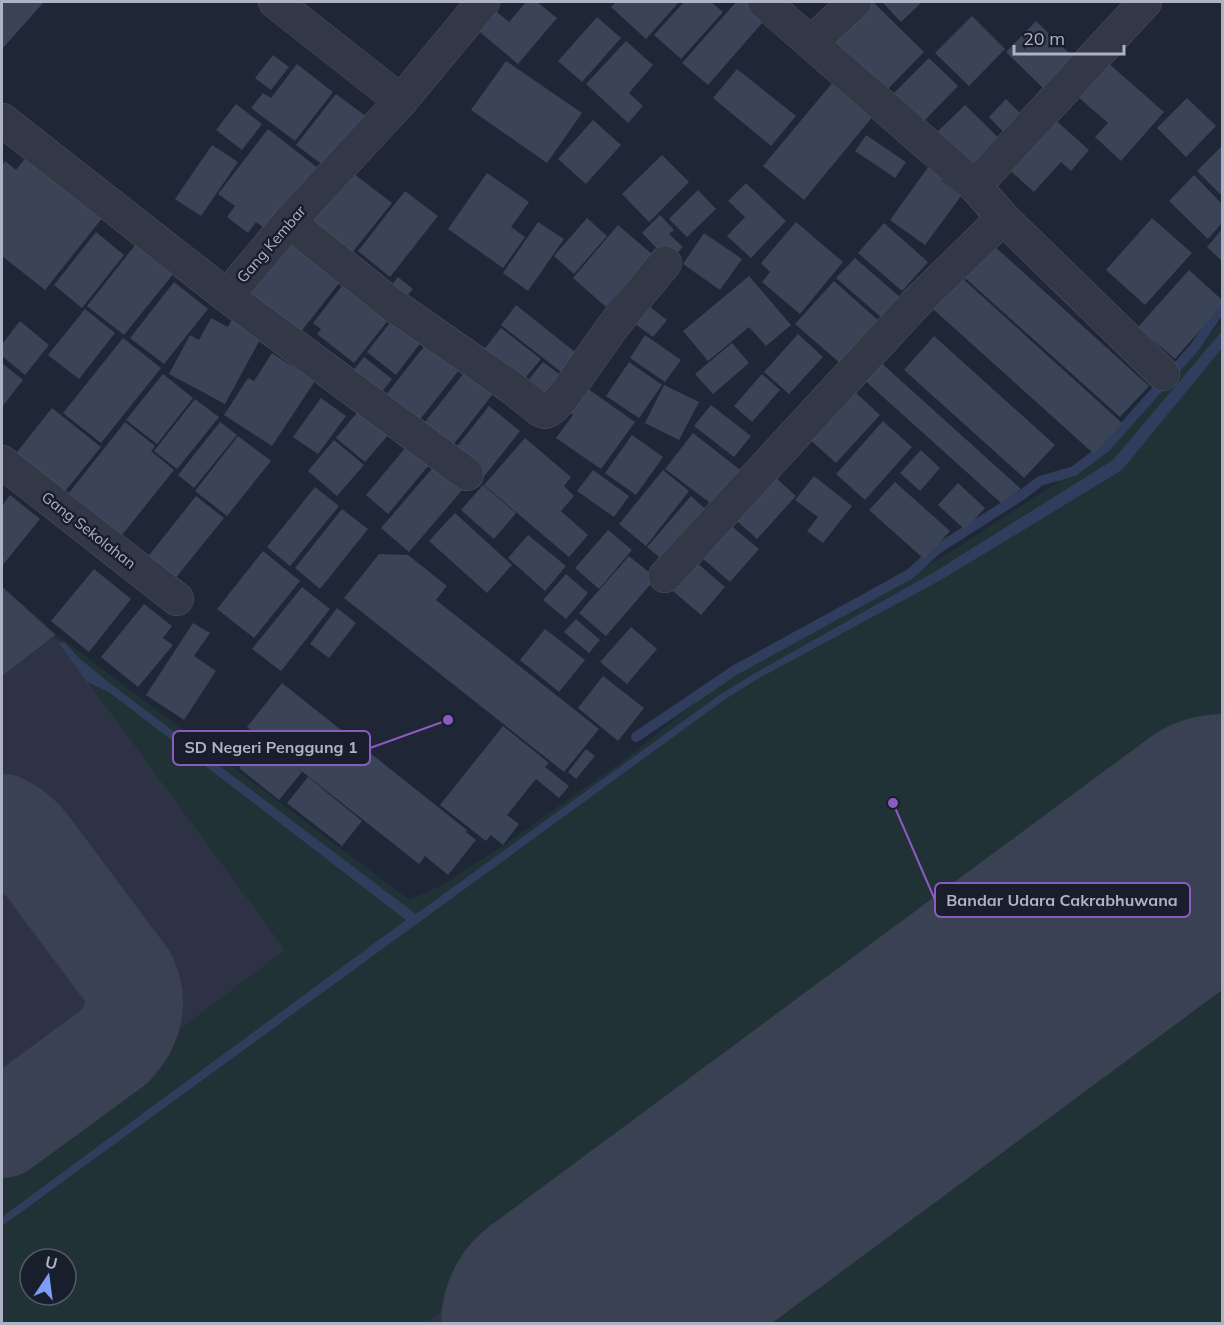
<svg xmlns="http://www.w3.org/2000/svg" width="1224" height="1325" font-family="Mulish,sans-serif">
<rect width="100%" height="100%" fill="#1f2636"/>
<path fill="#2d3344" fill-rule="evenodd" d="M1222 321V1323H2V586L57 635 409 900 441 886 500 848 627 758 735 671 948 554 1116 444ZM30 1259H66V1295H30Z"/>
<path fill="#213237" fill-rule="evenodd" d="M1222 321V737L427 1323 2 1324V1163L285 950 54 636 57 635 409 900 441 886 500 848 627 758 735 671 948 554 1116 444ZM30 1259H66V1295H30Z
M1222 942V1323H706Z"/>
<path fill="#313d5c" d="M1222 331V348L1122 470 941 580 759 678 724 700 2 1226V1217L406 920 109 692 87 682 58 642 65 643 80 659 112 685 416 914 718 696 757 672 936 571 1113 460Z"/>
<g fill="none" stroke-linecap="round" stroke-linejoin="round">
<path stroke="#313d5c" stroke-width="10" d="M636 737 735 670 910 574 936 550 1022 495 1040 481 1074 471 1106 447 1194 348 1222 307"/>
<path stroke="#3a4152" stroke-width="98" d="M2 823C14 829 22 835 30 846L128 977C140 1003 133 1027 114 1047L2 1129"/>
<path stroke="#3a4152" stroke-width="246" d="M564 1324 1222 837"/>
</g>
<path fill="#3b4357" d="M2 2H44L2 49Z
M526 2H537L557 18 518 64 475 28 492 8 509 22Z
M616 2H679L646 39 611 7Z
M684 2H711L723 12 681 59 654 35Z
M736 2H753L769 15 708 85 682 63Z
M865 2H873L924 52 883 94 827 39Z
M882 2H922L901 22Z
M972 16 1005 49 969 86 935 53Z
M597 17 621 38 582 82 558 61Z
M1036 21 1077 61 1046 91 1006 52Z
M626 41 653 65 629 93 643 106 628 123 586 84Z
M273 55 289 67 271 90 255 78Z
M929 58 958 86 923 122 894 93Z
M506 61 582 113 547 163 471 110Z
M1107 62 1164 112 1121 161 1095 137 1108 123 1077 96Z
M297 64 333 92 295 141 251 108 263 93 271 98Z
M737 69 796 116 771 146 713 98Z
M833 82 874 115 804 200 763 166Z
M336 94 371 120 331 171 296 145Z
M1187 98 1216 126 1186 157 1157 128Z
M1006 99 1028 121 1010 139 989 117Z
M236 104 262 124 242 150 216 130Z
M965 105 1004 143 972 175 933 136Z
M1050 115 1089 150 1071 171 1061 162 1034 192 1005 166Z
M593 120 621 145 586 184 558 159Z
M268 129 323 172 274 236 256 222 248 233 227 217 235 206 218 194Z
M866 135 906 162 895 178 855 151Z
M212 145 238 162 201 216 175 199Z
M1222 146V196L1197 171Z
M662 155 689 182 649 222 622 194Z
M27 156 103 217 45 290 2 256V166L5 161 16 170Z
M929 166 944 177 941 180 961 196 925 245 890 220Z
M349 170 392 203 347 259 304 226Z
M487 173 529 202 511 227 525 237 503 268 448 229Z
M1194 175 1222 204V223L1208 239 1169 201Z
M746 183 786 221 751 258 727 236 745 217 728 201Z
M698 190 716 209 687 237 669 219Z
M405 191 438 216 390 277 358 251Z
M660 215 674 230 669 234 683 247 669 261 642 233Z
M587 218 607 236 574 274 554 256Z
M1152 218 1192 253 1145 305 1106 270Z
M538 222 564 239 528 291 503 273Z
M796 222 843 262 800 314 762 282 770 272 761 263Z
M884 223 928 262 902 291 858 253Z
M618 225 652 254 606 307 573 278Z
M1222 229V261L1207 247Z
M96 232 124 255 82 308 54 285Z
M704 233 742 259 720 290 683 264Z
M295 237 344 277 296 338 246 299Z
M136 244 174 273 124 335 87 306Z
M993 245 1149 386 1120 417 964 277Z
M855 258 900 297 882 318 836 278Z
M1189 270 1222 300V305L1175 359 1138 327Z
M749 276 791 325 766 346 749 327 708 361 683 331Z
M349 277 394 313 354 363 317 334 321 329 313 323Z
M398 277 413 289 402 302 386 291Z
M962 278 1122 423 1094 454 933 309Z
M834 281 880 322 841 364 795 324Z
M174 282 208 309 164 364 130 338Z
M641 300 667 320 653 337 627 318Z
M516 305 585 360 570 379 501 325Z
M85 309 115 333 79 379 48 355Z
M396 315 425 337 396 375 367 352Z
M211 318 228 327 232 319 262 336 225 404 169 374 190 335 199 340Z
M20 321 49 345 25 375 2 356V344Z
M501 328 541 359 517 388 478 357Z
M798 334 823 357 789 394 764 372Z
M645 335 681 360 665 382 630 358Z
M934 336 1055 445 1024 478 904 370Z
M123 338 161 368 101 443 63 413Z
M430 339 463 365 414 427 381 401Z
M732 343 749 363 713 394 695 374Z
M272 353 315 381 272 446 224 415 248 378 254 381Z
M364 357 392 379 377 398 349 376Z
M878 360 1021 489 1001 503 862 378Z
M543 362 566 379 543 408 520 390Z
M629 362 662 385 639 418 606 396Z
M2 363 23 380 2 407Z
M468 368 496 390 449 450 420 428Z
M163 374 193 398 157 444 126 420Z
M762 374 780 390 752 422 734 406Z
M664 385 699 402 679 440 645 423Z
M584 386 635 422 601 469 556 438 573 415 566 410Z
M853 390 880 415 836 463 809 439Z
M321 398 346 416 318 454 293 437Z
M195 399 219 417 177 469 154 451Z
M711 405 751 436 734 457 694 426Z
M489 406 520 431 482 479 451 454Z
M52 408 101 447 57 501 9 462Z
M360 409 390 433 365 462 336 438Z
M883 421 912 447 865 500 836 474Z
M125 422 155 446 151 451 174 470 114 545 61 503Z
M220 422 237 435 194 488 178 475Z
M693 433 748 476 721 511 665 469Z
M632 435 663 457 636 495 605 473Z
M238 436 271 461 227 516 195 491Z
M525 438 571 477 564 486 574 496 561 511 588 535 569 557 484 485Z
M334 440 364 465 337 496 308 471Z
M411 441 434 459 388 514 366 495Z
M921 450 940 468 920 491 900 473Z
M436 464 464 488 409 552 381 528Z
M766 469 796 496 757 539 728 513Z
M593 470 629 496 614 517 577 491Z
M663 470 689 491 646 546 619 524Z
M814 476 852 506 823 543 807 531 818 517 795 500Z
M895 482 950 531 924 559 869 510Z
M958 483 985 508 965 530 938 505Z
M483 485 516 513 494 539 461 510Z
M315 487 339 506 290 566 267 547Z
M10 495 40 519 2 566V506Z
M196 496 224 518 170 585 143 563Z
M691 496 712 515 669 565 647 547Z
M342 509 368 529 320 589 295 568Z
M455 513 512 565 487 593 429 541Z
M722 518 759 549 730 582 694 551Z
M608 530 632 550 599 589 575 568Z
M528 535 566 566 545 591 508 558Z
M263 551 300 581 254 638 217 609Z
M379 554 408 555 447 586 436 600 599 729 564 772 344 598Z
M629 556 656 578 606 636 579 613Z
M690 557 725 587 701 615 666 585Z
M94 569 131 599 89 652 51 621Z
M566 574 588 593 566 619 543 600Z
M2 587 55 635 2 676Z
M302 587 330 609 281 671 252 649Z
M144 604 172 626 163 638 173 645 138 687 101 657Z
M337 608 356 623 329 658 310 644Z
M576 619 600 640 589 653 564 632Z
M193 623 210 633 194 656 216 671 184 720 146 695Z
M631 627 657 649 627 684 600 662Z
M545 629 585 660 559 692 520 660Z
M603 676 644 708 618 741 578 708Z
M282 683 467 830 466 832 476 840 448 875 425 856 419 864 290 762 302 772 279 800 239 768 262 740 247 727Z
M503 726 549 763 545 767 569 786 559 798 536 779 507 815 519 824 503 845 491 835 486 841 440 805Z
M586 749 595 756 576 779 568 772Z
M308 777 362 821 342 846 287 803Z"/>
<g fill="none" stroke-linecap="round" stroke-linejoin="round">
<defs>
<path id="minor" d="M764 2 975 186 1003 218 1163 374
M812 42 855 2
M401 101 483 2
M2 120 227 296 289 222 401 101 275 2
M975 186 1145 2
M289 222 390 303 515 390 540 410 545 412 550 410 563 397 614 325 665 263
M227 296 467 474
M2 462 177 599
M665 576 915 304 1003 218"/>
</defs>
<use href="#minor" stroke="#4d5362" stroke-width="34"/>
<use href="#minor" stroke="#333847" stroke-width="33"/>
</g>
<g text-anchor="middle" dominant-baseline="central" stroke-width="5" stroke-linejoin="round" paint-order="stroke">
<g font-size="15" fill="#adb2c4" stroke="#181e2b">
<text transform="translate(271 244) rotate(-49)">Gang Kembar</text>
<text transform="translate(89 530) rotate(38)">Gang Sekolahan</text>
</g>
</g>
<path fill="none" stroke="#8c5bc1" stroke-width="2" d="M448 720L370 748M893 803L935 900"/>
<g fill="#8c5bc1" stroke="#181e2b" stroke-width="2">
<circle cx="448" cy="720" r="6"/>
<circle cx="893" cy="803" r="6"/>
</g>
<g fill="#181e2b" stroke="#8c5bc1" stroke-width="2">
<rect x="173" y="731" width="197" height="34" rx="6"/>
<rect x="935" y="883" width="255" height="34" rx="6"/>
</g>
<g font-size="16" text-anchor="middle" font-weight="bold" fill="#adb2c4">
<text x="271" y="753">SD Negeri Penggung 1</text>
<text x="1062" y="906">Bandar Udara Cakrabhuwana</text>
</g>
<rect width="1224" height="1325" fill="none" stroke="#adb2c4" stroke-width="6"/>
<g transform="translate(48 1277) rotate(13)"><circle r="28" fill="#181e2b" stroke="#545968" stroke-width="1.5"/>
<path d="M0-4.5L10 22L0 15L-10 22Z" fill="#7d9df8"/>
<text y="-9" font-size="16" font-weight="bold" text-anchor="middle" fill="#adb2c4">U</text>
</g>
<path d="M1014 45v9h110v-9" fill="none" stroke="#adb2c4" stroke-width="3"/>
<text x="1023" y="45" font-size="18" fill="#adb2c4" stroke="#181e2b" stroke-width="4.5" paint-order="stroke">20 m</text>
</svg>
